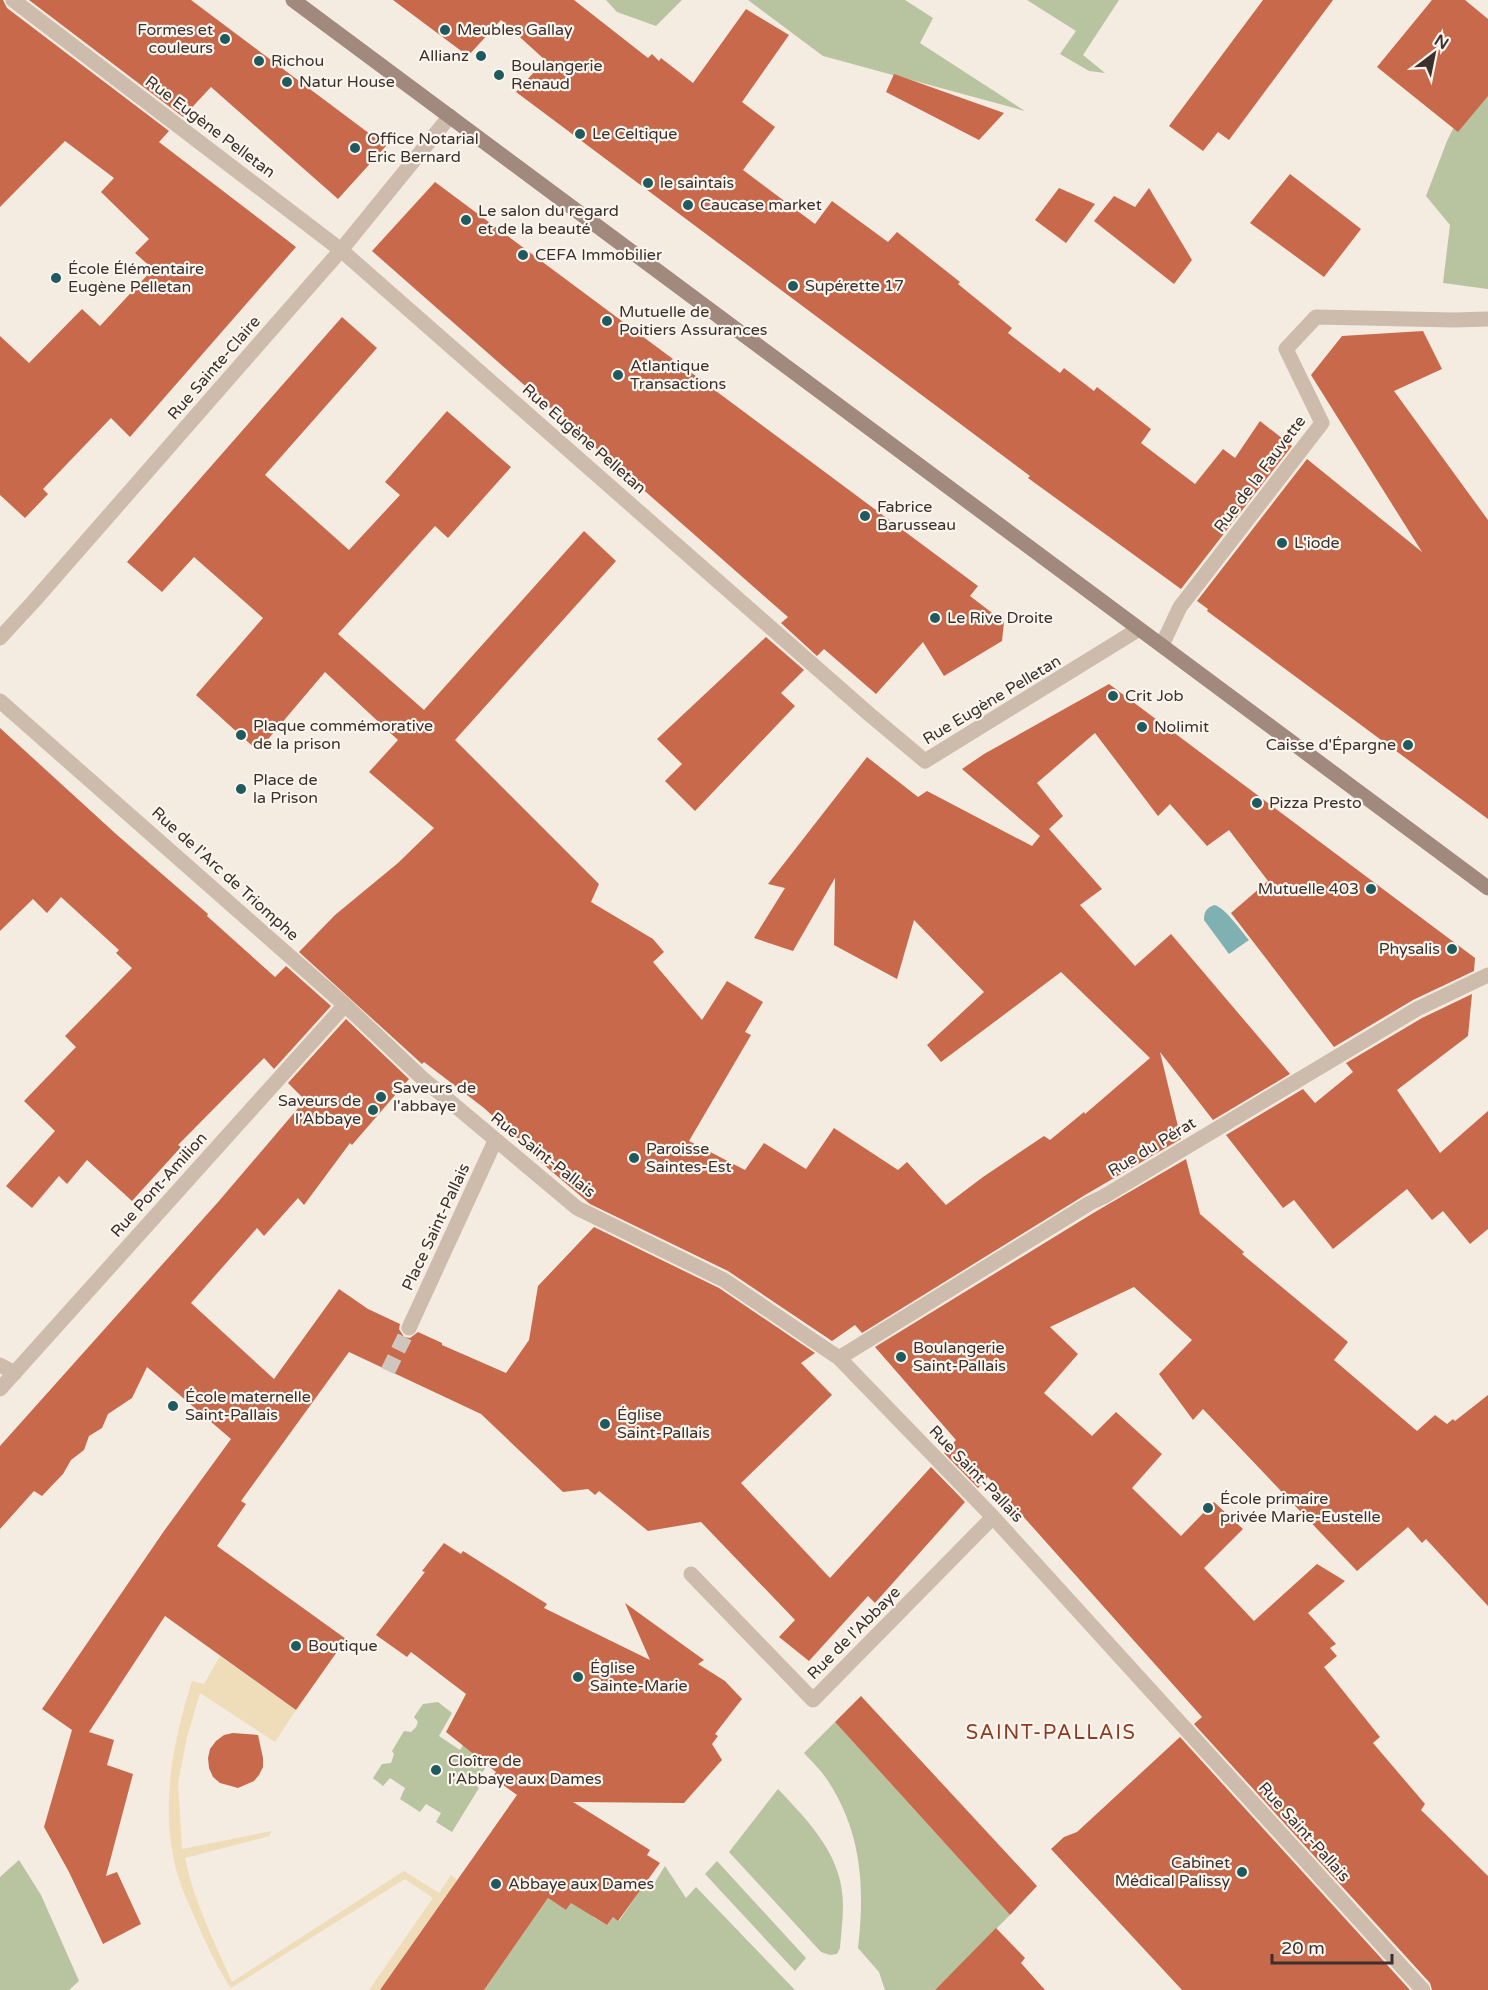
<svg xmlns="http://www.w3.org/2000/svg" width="1488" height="1990" font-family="'Varela Round',sans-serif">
<rect width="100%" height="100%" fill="#f4ebe1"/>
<path fill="#b8c4a0" d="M606 0H682L656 26 617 12Z
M748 0H905L933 18 920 43 1025 111 823 56Z
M1027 0H1119L1083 55 1105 73 1089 71 1060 54 1076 31Z
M1488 78V289L1443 283 1450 225 1426 196 1447 141 1473 88Z
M438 1702 452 1713 439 1736 460 1750 474 1728 500 1747 474 1784 479 1788 452 1832 436 1822 441 1813 426 1804 420 1812 400 1799 405 1788 390 1778 383 1786 373 1778 382 1764 391 1763 394 1754 392 1751 404 1731 411 1732 416 1727 418 1722 414 1717 423 1704Z
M835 1722 1010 1915 935 1990H885L879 1972 858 1948C865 1888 862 1833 828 1781 822 1771 812 1762 804 1753Z
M778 1789C810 1823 843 1856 843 1905 843 1919 841 1934 840 1948L837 1954 830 1955 821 1952 729 1852Z
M19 1860 41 1895 79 1981 69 1990H0V1877Z
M717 1861 806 1958 795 1971 705 1874Z
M665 1866 686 1898 696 1887 795 1990H484L548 1898 566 1910 574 1899 594 1914 593 1917 607 1925 613 1917 619 1921 643 1886 650 1890Z"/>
<path fill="#efdcb8" d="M220 1656 296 1710 275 1742 200 1693 187 1737 178 1783 182 1849 272 1831 269 1836 185 1858C194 1902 214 1941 232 1982L404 1871 439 1893 451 1875 457 1880 380 1990H369L433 1898 405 1879 231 1988C216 1966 206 1943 195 1918 189 1904 182 1890 178 1876 159 1810 172 1745 192 1681L204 1684Z"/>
<path fill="#7fb0b2" d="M1214 905C1225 907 1241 931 1249 940L1229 954 1204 920C1204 911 1207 908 1214 905Z"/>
<path fill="#c8694b" d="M0 0H3L7 8 169 131 159 142 296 247 130 437 111 418 43 489 48 494 25 518 0 495V336L29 363 82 309 100 326 153 269 135 253 149 239 101 192 114 178 65 141 0 207Z
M29 0H191L386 146 338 199 211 87 183 117Z
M393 0H574L648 58 652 54 659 61 661 58 693 83 746 9 789 35 742 102 775 127 743 170 815 224 832 201 888 242 897 232 960 282 958 284 1012 328 1008 333 1060 373 1064 368 1094 391 1097 387 1151 429 1141 443 1195 484 1223 449 1235 458 1260 421 1292 446 1181 589 1028 478 1030 476 516 92 545 60 501 20 468 56Z
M1263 0H1333L1229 140 1218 132 1203 151 1169 126Z
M1432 0H1465L1488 19V96L1458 132 1377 67Z
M894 74 1004 113 979 140 886 92Z
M1290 174 1361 229 1324 277 1250 223Z
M435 182 978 586 970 596 1004 622 1002 641 944 676 923 642 876 694 824 649 817 656 781 623 788 617 372 251Z
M1059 188 1095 204 1066 243 1035 220Z
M1149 188 1192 260 1174 284 1094 221 1114 196 1135 207Z
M342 317 377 348 265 475 349 550 400 495 385 482 447 411 511 467 448 538 435 526 338 634 424 710 584 531 616 561 455 740 599 884 591 902 653 939 664 952 653 962 702 1020 727 981 763 1002 745 1032 751 1035 689 1141 745 1170 764 1143 806 1169 834 1128 898 1170 907 1162 946 1205 983 1177 1044 1136 1050 1140 1084 1112 1085 1114 1150 1058 1061 972 941 1062 927 1045 984 992 914 920 897 979 834 945 835 878 793 951 754 938 785 888 768 884 867 757 918 797 927 791 1032 846 1040 836 962 769 984 754 1109 684 1475 958 1474 971 1413 1000 1334 1047 1231 913 1268 881 1229 830 1207 846 1170 804 1158 816 1095 733 1037 783 1063 816 1049 829 1102 889 1080 905 1135 966 1171 934 1290 1074 1213 1120 1160 1052 1181 1139 1085 1195 862 1333 855 1325 832 1341 728 1271 590 1204 536 1158 537 1156 484 1108 424 1062 422 1064 299 952 335 915 398 863 434 828 369 772 398 740 325 672 258 751 196 695 263 618 194 557 162 592 127 562Z
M1423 331 1442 369 1394 391 1488 520V819L1207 611 1208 609 1197 601 1307 459 1422 552 1311 375 1342 336Z
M766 637 804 670 781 693 795 706 695 811 665 781 682 764 657 739Z
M0 728 116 834 208 914 207 916 275 977 286 966 331 1006 274 1069 264 1058 178 1145 181 1147 132 1201 87 1160 67 1184 59 1176 32 1208 6 1186 55 1131 24 1101 76 1047 65 1036 132 968 116 953 119 950 61 897 47 913 33 899 0 931Z
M1472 994 1468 1036 1397 1090 1440 1153 1488 1111V1229L1470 1244 1443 1211 1432 1220 1407 1189 1333 1249 1294 1200 1283 1208 1226 1135 1303 1089 1315 1103 1353 1072 1346 1063 1422 1018Z
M346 1019 409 1079 352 1145 350 1143 304 1205 298 1198 264 1236 257 1228 191 1303 274 1379 339 1289 368 1309 400 1324 399 1329 404 1337 410 1338 418 1332 442 1343V1345L506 1373 529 1340 538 1286 594 1227 719 1288 815 1353 801 1363 832 1395 741 1483 830 1578 931 1467 965 1502 875 1603 868 1596 809 1661 779 1637 795 1620 701 1522 648 1531 599 1491 595 1495 588 1489 563 1492 481 1414 349 1352 241 1501 246 1504 217 1546 346 1639 296 1710 165 1616 89 1732 114 1740 107 1765 133 1774 106 1876 117 1872 141 1924 103 1944 69 1872 44 1827 72 1730 42 1709 164 1531 231 1439 147 1367 132 1398 108 1414 102 1428 89 1436 84 1450 71 1460 63 1474 42 1496 34 1491 0 1529V1446L219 1201 305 1100 288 1083Z
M1186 1159 1200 1214 1244 1252 1242 1254 1348 1342 1334 1360 1417 1431 1435 1415 1447 1424 1453 1419 1455 1421 1488 1395V1606L1426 1539 1422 1543 1408 1527 1357 1571 1203 1409 1193 1420 1159 1374 1192 1340 1134 1287 1050 1327 1078 1354 1044 1393 1092 1436 1116 1412 1162 1454 1132 1488 1181 1536 1214 1502 1243 1529 1204 1568 1254 1621 1317 1564 1345 1581 1308 1613 1336 1644 1330 1648 1337 1656 1324 1667 1380 1737 1373 1743 1425 1804 1421 1810 1488 1876V1990H1432L1430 1983 1194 1724 1202 1717 988 1477 978 1488 944 1453 956 1440 875 1347 1095 1212Z
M444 1543 461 1554 463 1551 547 1604 544 1608 650 1660 625 1603 704 1660 698 1664 725 1681 742 1699 715 1734 718 1736 712 1744 722 1760 684 1803 573 1802 650 1850 647 1855 660 1863 618 1921 613 1917 607 1925 571 1903 566 1910 548 1898 484 1990H380L517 1795 492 1777 496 1772 446 1732 466 1694 411 1652 407 1657 376 1635 425 1572 422 1571Z
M861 1696 1037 1886 1010 1915 835 1722Z
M233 1733 258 1735 263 1758V1767L259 1775 254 1781 238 1788 220 1783 213 1777 209 1768 208 1758 210 1749 216 1741 224 1735Z
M1180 1737 1410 1990H1182L1051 1849 1064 1837 1077 1832Z
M996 1928 1025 1958 1021 1963 1045 1990H935Z"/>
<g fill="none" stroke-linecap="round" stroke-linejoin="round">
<path stroke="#cfc6bd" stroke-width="15" stroke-dasharray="15 8" stroke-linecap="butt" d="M388 1371 409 1328"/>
<path stroke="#cdbbac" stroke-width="15" d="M13 0 341 250 869 714 925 761 1139 629
M0 638 34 601 341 250 450 116
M1162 645 1180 607 1322 423 1286 349 1316 317 1454 320 1488 319
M0 701 345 1005 422 1078 577 1208 724 1280 839 1358 993 1517 1423 1990
M409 1328 495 1141
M839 1358 1090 1203 1103 1197 1417 1009 1488 975
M0 1365 15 1373
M0 1389 345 1005
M691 1574 813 1700 993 1517"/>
<path stroke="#a18a7d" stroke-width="15" d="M293 0 1488 888"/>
</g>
<g fill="#1f5a5e" stroke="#fbf5ee" stroke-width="2">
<circle cx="445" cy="30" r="6"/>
<circle cx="225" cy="39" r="6"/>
<circle cx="481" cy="56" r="6"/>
<circle cx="259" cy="61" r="6"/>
<circle cx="499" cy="75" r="6"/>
<circle cx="287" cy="82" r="6"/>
<circle cx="580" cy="134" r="6"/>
<circle cx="355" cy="148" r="6"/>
<circle cx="648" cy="183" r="6"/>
<circle cx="688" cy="205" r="6"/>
<circle cx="466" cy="220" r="6"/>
<circle cx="523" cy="255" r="6"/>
<circle cx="56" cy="278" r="6"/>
<circle cx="793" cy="286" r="6"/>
<circle cx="607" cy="321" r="6"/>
<circle cx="618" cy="375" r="6"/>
<circle cx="865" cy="516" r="6"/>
<circle cx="1282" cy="543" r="6"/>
<circle cx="935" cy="618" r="6"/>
<circle cx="1113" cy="696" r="6"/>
<circle cx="1142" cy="727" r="6"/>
<circle cx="241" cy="735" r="6"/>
<circle cx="1408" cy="745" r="6"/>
<circle cx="241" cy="789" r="6"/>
<circle cx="1257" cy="803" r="6"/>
<circle cx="1371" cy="889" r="6"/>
<circle cx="1452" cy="949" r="6"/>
<circle cx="381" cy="1097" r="6"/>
<circle cx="373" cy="1110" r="6"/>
<circle cx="634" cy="1158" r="6"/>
<circle cx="901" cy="1357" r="6"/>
<circle cx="173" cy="1406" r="6"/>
<circle cx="605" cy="1424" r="6"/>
<circle cx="1208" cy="1508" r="6"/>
<circle cx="296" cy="1646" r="6"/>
<circle cx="578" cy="1677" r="6"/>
<circle cx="436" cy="1770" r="6"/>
<circle cx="1242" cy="1872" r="6"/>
<circle cx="496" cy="1884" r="6"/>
</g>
<g text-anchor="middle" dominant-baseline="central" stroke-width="4.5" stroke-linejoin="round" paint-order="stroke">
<g font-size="16" fill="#3b302b" stroke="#fbf5ee" text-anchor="start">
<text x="213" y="30" text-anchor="end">Formes et<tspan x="213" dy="18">couleurs</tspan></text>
<text x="457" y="30">Meubles Gallay</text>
<text x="469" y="56" text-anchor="end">Allianz</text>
<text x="271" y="61">Richou</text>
<text x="511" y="66">Boulangerie<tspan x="511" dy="18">Renaud</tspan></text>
<text x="299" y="82">Natur House</text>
<text x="592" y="134">Le Celtique</text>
<text x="367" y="139">Office Notarial<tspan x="367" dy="18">Eric Bernard</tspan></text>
<text x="660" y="183">le saintais</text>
<text x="700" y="205">Caucase market</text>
<text x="478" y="211">Le salon du regard<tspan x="478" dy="18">et de la beauté</tspan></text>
<text x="535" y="255">CEFA Immobilier</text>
<text x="68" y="269">École Élémentaire<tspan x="68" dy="18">Eugène Pelletan</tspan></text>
<text x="805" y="286">Supérette 17</text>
<text x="619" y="312">Mutuelle de<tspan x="619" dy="18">Poitiers Assurances</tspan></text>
<text x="630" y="366">Atlantique<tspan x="630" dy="18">Transactions</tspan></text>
<text x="877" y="507">Fabrice<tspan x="877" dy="18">Barusseau</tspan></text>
<text x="1294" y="543">L'iode</text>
<text x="947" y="618">Le Rive Droite</text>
<text x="1125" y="696">Crit Job</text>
<text x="253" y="726">Plaque commémorative<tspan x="253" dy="18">de la prison</tspan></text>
<text x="1154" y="727">Nolimit</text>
<text x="1396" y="745" text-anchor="end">Caisse d'Épargne</text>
<text x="253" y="780">Place de<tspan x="253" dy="18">la Prison</tspan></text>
<text x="1269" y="803">Pizza Presto</text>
<text x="1359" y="889" text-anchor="end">Mutuelle 403</text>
<text x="1440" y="949" text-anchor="end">Physalis</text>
<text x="393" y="1088">Saveurs de<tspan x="393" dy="18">l'abbaye</tspan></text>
<text x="361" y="1101" text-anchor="end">Saveurs de<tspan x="361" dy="18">l'Abbaye</tspan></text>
<text x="646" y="1149">Paroisse<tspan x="646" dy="18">Saintes-Est</tspan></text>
<text x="913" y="1348">Boulangerie<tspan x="913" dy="18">Saint-Pallais</tspan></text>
<text x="185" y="1397">École maternelle<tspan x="185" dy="18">Saint-Pallais</tspan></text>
<text x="617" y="1415">Église<tspan x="617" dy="18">Saint-Pallais</tspan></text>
<text x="1220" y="1499">École primaire<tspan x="1220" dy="18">privée Marie-Eustelle</tspan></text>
<text x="308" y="1646">Boutique</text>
<text x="590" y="1668">Église<tspan x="590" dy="18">Sainte-Marie</tspan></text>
<text x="448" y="1761">Cloître de<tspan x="448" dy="18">l'Abbaye aux Dames</tspan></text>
<text x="1230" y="1863" text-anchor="end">Cabinet<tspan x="1230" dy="18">Médical Palissy</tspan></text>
<text x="508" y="1884">Abbaye aux Dames</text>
</g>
<g font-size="16" fill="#3b302b" stroke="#fbf5ee">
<text transform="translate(210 127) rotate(37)">Rue Eugène Pelletan</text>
<text transform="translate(214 368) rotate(-49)">Rue Sainte-Claire</text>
<text transform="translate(584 439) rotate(41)">Rue Eugène Pelletan</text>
<text transform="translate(1260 474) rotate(-53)">Rue de la Fauvette</text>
<text transform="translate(992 700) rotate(-31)">Rue Eugène Pelletan</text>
<text transform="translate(225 874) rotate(42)">Rue de l'Arc de Triomphe</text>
<text transform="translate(1152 1147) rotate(-31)">Rue du Pérat</text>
<text transform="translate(543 1155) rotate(38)">Rue Saint-Pallais</text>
<text transform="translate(159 1185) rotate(-48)">Rue Pont-Amilion</text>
<text transform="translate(436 1227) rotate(-65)">Place Saint-Pallais</text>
<text transform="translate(976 1474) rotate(46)">Rue Saint-Pallais</text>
<text transform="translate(854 1633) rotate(-45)">Rue de l'Abbaye</text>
<text transform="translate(1304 1832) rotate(48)">Rue Saint-Pallais</text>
</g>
<g font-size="20" letter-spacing="1.5" fill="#8c3b22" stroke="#fbf5ee">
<text x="1051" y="1733">SAINT-PALLAIS</text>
</g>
</g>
<g transform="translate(1434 54) rotate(32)" stroke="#fbf5ee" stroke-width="4.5" paint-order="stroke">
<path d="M0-4.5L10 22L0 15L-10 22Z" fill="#3b302b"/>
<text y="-9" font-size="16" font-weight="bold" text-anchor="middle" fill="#3b302b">N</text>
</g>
<path d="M1272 1954v9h120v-9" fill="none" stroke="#3b302b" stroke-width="3"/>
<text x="1281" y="1954" font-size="18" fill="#3b302b" stroke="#fbf5ee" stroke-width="4.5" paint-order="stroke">20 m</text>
</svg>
